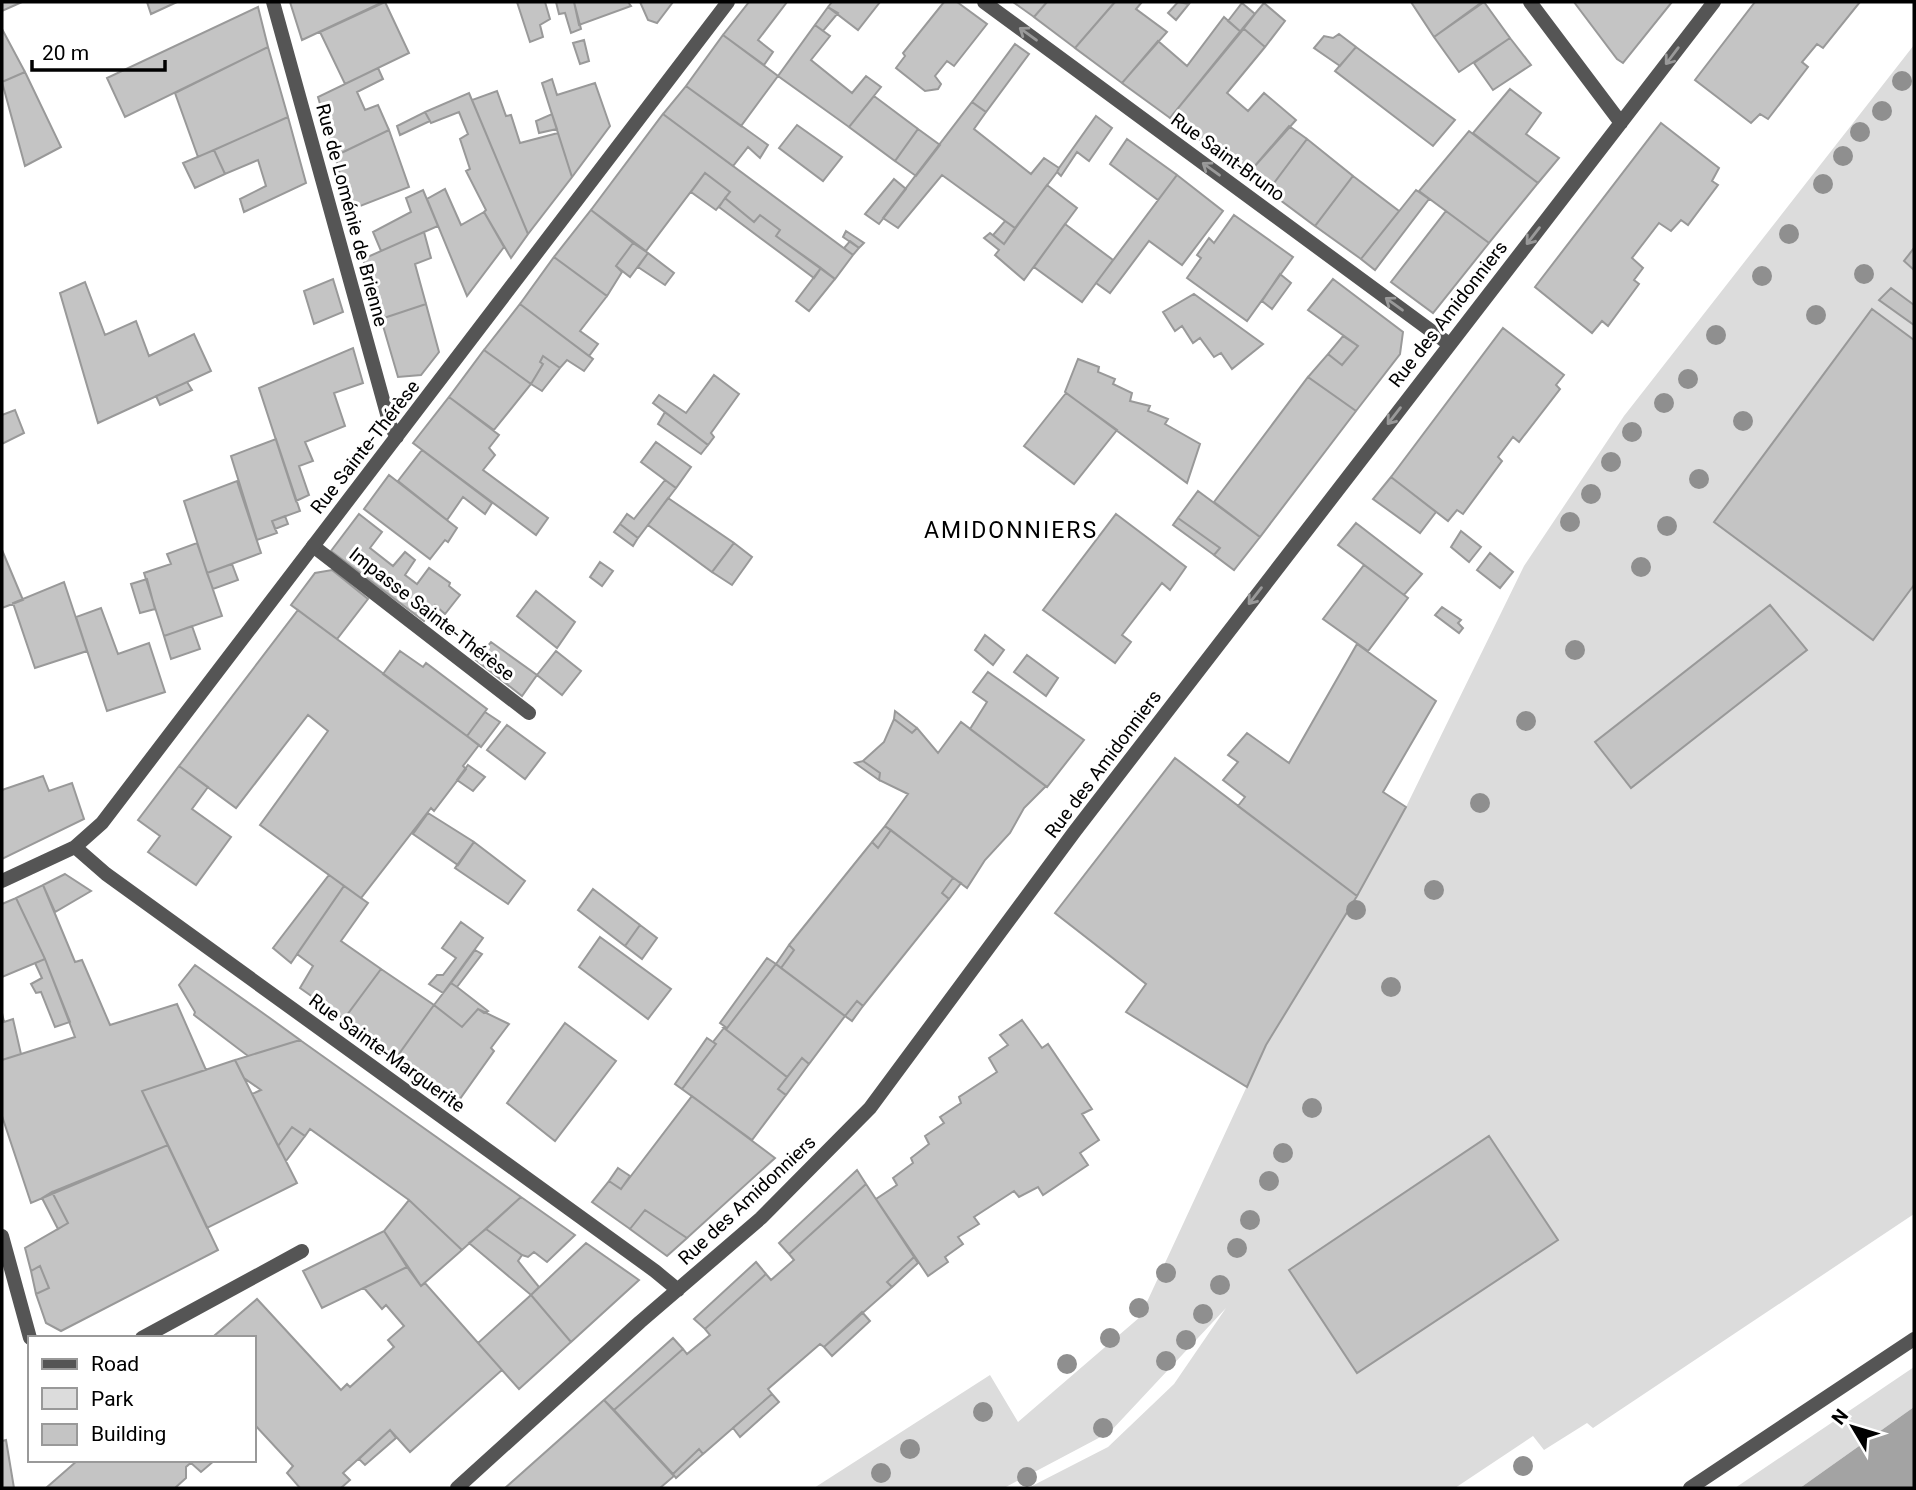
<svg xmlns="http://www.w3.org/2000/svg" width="1916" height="1490" font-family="Roboto,sans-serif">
<rect width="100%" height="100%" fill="#fff"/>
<path fill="#dcdcdc" d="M1914 45V1214L1593 1428 1587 1423 1544 1450 1533 1436 1455 1488H1028L1108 1447 1174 1384 1226 1308 1110 1432 1004 1488H814L990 1375 1018 1422 1140 1317 1266 1045 1357 896 1406 807 1524 566 1624 416Z
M1914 1367V1407L1800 1488H1735Z"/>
<path fill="#a3a3a3" d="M1914 1407V1488H1800Z"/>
<path fill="#c4c4c4" stroke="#999" stroke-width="2" d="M2 2H22L2 11Z
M147 2H177L151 14Z
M290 2H383L302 40Z
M385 2 409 53 345 84 320 32Z
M517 2H545L550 19 540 25 543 37 530 42Z
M556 2H574L581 29 571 33 565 13 559 14Z
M574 2H628L631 6 579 25Z
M640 2H673L657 23 648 20Z
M749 2H787L758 40 773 52 764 65 723 35Z
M832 2H880L858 30 828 7Z
M944 2H957L987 24 954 66 947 61 935 76 941 84 938 89 925 91 896 68 905 56 903 53Z
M1013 2H1047L1034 17Z
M1047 2H1113L1114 3 1075 48 1034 17Z
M1115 2H1142L1136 9 1167 32 1122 83 1075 48Z
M1178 2 1189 4 1176 20 1168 13Z
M1411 2H1482L1434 37Z
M1484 2 1510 38 1459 72 1434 37Z
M1574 2H1672L1623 63 1617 59Z
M1755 2H1860L1823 48 1817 44 1802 62 1808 67 1768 119 1760 114 1751 123 1695 80Z
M1242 3 1255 14 1241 32 1228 21Z
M1264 3 1285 21 1265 47 1243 28Z
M258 7 268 47 125 117 107 78Z
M828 7 838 13 823 31 815 25Z
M1224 17 1241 32 1170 118 1122 83 1158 41 1187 66Z
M815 25 830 36 811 60 852 93 866 76 881 87 849 127 778 76Z
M1243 28 1265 47 1227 93 1248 111 1264 93 1296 120 1247 175 1170 118Z
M2 29 25 72 2 82Z
M1339 34 1356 47 1340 66 1314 48 1324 36 1333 38Z
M723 35 778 76 741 126 686 86Z
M1510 38 1531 65 1493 90 1474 63Z
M584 40 589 61 580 64 573 43Z
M1015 44 1029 54 986 112 972 102Z
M268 47 288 117 198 157 175 93Z
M1356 47 1455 120 1433 146 1335 71Z
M378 68 383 79 357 92 365 110 378 105 389 130 335 156 318 97Z
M25 72 61 147 25 166 2 82Z
M552 79 557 95 595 83 610 126 572 177 542 83Z
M686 86 768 145 760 158 748 147 733 166 663 114Z
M1510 89 1541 113 1526 134 1559 158 1538 183 1473 133Z
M497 91 506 116 511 115 520 143 558 133 572 177 528 234 472 100Z
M469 93 528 234 511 258 484 212 486 210 466 171 470 169 460 139 468 134 459 112 431 123 425 112Z
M874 96 918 129 895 161 849 127Z
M972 102 986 112 974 129 1031 174 1044 158 1059 168 1057 172 1015 228 942 175 898 228 883 218Z
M425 112 430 121 400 135 397 126Z
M552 114 557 129 539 133 536 121Z
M663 114 853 255 835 279 776 236 780 230 760 215 754 222 725 198 730 192 705 173 646 251 591 210Z
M1096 116 1112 128 1089 161 1077 152 1061 176 1057 172 1059 168Z
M288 117 306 183 244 212 240 199 266 186 258 160 225 174 214 150Z
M1661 123 1719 168 1712 181 1718 185 1688 225 1681 220 1671 231 1659 223 1632 258 1643 268 1634 280 1639 284 1608 326 1602 321 1592 333 1535 287Z
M797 125 842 157 823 181 779 148Z
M1289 126 1307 139 1268 191 1247 175Z
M918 129 940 145 916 176 895 161Z
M389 130 409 187 350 210 335 156Z
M1469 131 1538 183 1489 243 1419 191Z
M1127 139 1177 175 1158 200 1110 164Z
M1307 139 1353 176 1315 226 1268 191Z
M214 150 225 174 195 188 183 163Z
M705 173 730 192 716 210 691 192Z
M1177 175 1223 211 1182 265 1149 241 1110 293 1096 283Z
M1353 176 1399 211 1361 259 1315 226Z
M894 179 906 189 879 224 865 214Z
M1047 185 1077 208 1024 280 995 255 999 250 984 238 990 233 1004 244Z
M445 189 461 225 484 212 504 247 467 296 427 199Z
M423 190 438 226 381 251 373 232 411 212 406 198Z
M1416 190 1429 199 1375 270 1361 259Z
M725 198 754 222 760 215 780 230 776 236 821 268 814 278 719 207Z
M591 210 633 243 616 266 622 272 607 296 554 257Z
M1446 211 1489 243 1433 313 1391 282Z
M1234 215 1293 257 1247 321 1187 278 1201 258 1197 255 1209 238 1214 243Z
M1005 221 1015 228 1004 244 993 235Z
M1065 224 1113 260 1082 302 1034 267Z
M846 231 864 243 859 248 843 237Z
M424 232 431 258 415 264 426 304 381 319 363 259Z
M850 241 859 248 853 255 844 248Z
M633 243 648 253 630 277 616 266Z
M1914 248V270L1904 261Z
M648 253 674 273 665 285 638 267Z
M554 257 607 296 580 331 598 344 589 356 520 304Z
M821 268 835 279 809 311 796 301Z
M1280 274 1291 283 1272 309 1262 301Z
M333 279 343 312 314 324 304 291Z
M1333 279 1403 332 1400 354 1356 411 1308 377 1328 354 1342 365 1358 346 1308 310Z
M85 282 105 335 136 321 149 356 194 334 211 371 98 423 60 293Z
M1891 288 1914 305V325L1879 300Z
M1194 294 1263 344 1232 369 1221 353 1214 357 1200 338 1193 343 1182 326 1175 331 1163 312Z
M426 304 439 352 421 375 398 377 381 319Z
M520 304 593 359 584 371 567 360 560 368 543 356 540 362 543 364 531 384 484 350Z
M1872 309 1914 340V585L1873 640 1714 522Z
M1503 328 1564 375 1556 385 1560 389 1519 442 1513 437 1498 457 1502 461 1463 514 1457 510 1448 521 1391 477Z
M1343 336 1358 346 1342 365 1328 354Z
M353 348 363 383 334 393 345 426 305 442 313 461 299 466 309 495 296 501 259 388Z
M484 350 531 384 494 430 449 397Z
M543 356 560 368 542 391 531 384 543 364 540 362Z
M1078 359 1099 367 1098 372 1115 379 1113 384 1132 393 1130 401 1150 406 1148 411 1168 419 1165 424 1200 444 1187 483 1065 392Z
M714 375 739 394 711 433 714 437 708 445 653 403 659 395 686 413Z
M1308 377 1356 411 1260 537 1214 502Z
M187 382 192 390 160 405 156 396Z
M1066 393 1117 430 1074 484 1024 446Z
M449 397 499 435 489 448 495 455 483 470 548 518 536 535 413 443Z
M15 410 24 433 2 444V415Z
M665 412 708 445 701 454 658 424Z
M276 439 300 511 272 521 277 533 257 540 231 456Z
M656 442 691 467 676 488 641 462Z
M422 450 492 503 485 514 463 497 447 520 398 481Z
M389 475 457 528 448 542 445 540 430 559 364 509Z
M1391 477 1436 512 1420 533 1373 499Z
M665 480 676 488 638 538 620 524 627 514 634 519Z
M237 481 261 553 207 573 184 501Z
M1198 491 1260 537 1234 570 1214 555 1220 548 1178 518Z
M668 498 734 543 712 572 648 525Z
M359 514 382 532 370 548 393 566 405 552 415 560 405 575 417 584 429 568 450 583 449 586 460 595 445 614 435 605 424 621 331 551Z
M1116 514 1186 567 1170 590 1162 583 1122 635 1131 642 1115 663 1043 610Z
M285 516 288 524 275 529 272 521Z
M1178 518 1220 548 1214 555 1173 525Z
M1356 523 1422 574 1404 595 1338 545Z
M620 524 638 538 633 546 614 532Z
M1461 531 1481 547 1469 562 1451 547Z
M197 543 222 616 164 636 144 573 171 564 167 554Z
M734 543 752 557 732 585 712 572Z
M2 550 23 600 2 608Z
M1490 553 1513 572 1500 588 1477 570Z
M600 562 613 571 602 586 590 577Z
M232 564 238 580 213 589 207 573Z
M1364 565 1408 598 1368 651 1323 619Z
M332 570 368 599 337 639 291 605 315 573Z
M147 579 155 609 140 613 131 584Z
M64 582 87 651 35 668 13 603Z
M536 591 575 622 557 648 517 616Z
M1770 605 1807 650 1631 788 1595 742Z
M1442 607 1461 620 1458 623 1463 628 1459 633 1435 615Z
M101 608 118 654 149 643 165 692 107 711 76 617Z
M298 610 479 745 463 766 466 769 434 811 431 808 361 898 260 825 328 731 308 715 236 808 179 766Z
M192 626 200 649 171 659 164 636Z
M985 635 1004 650 993 665 975 650Z
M491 642 537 675 522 696 476 660Z
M1357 644 1436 701 1383 792 1406 807 1357 896 1238 806 1245 797 1223 780 1238 762 1228 755 1247 733 1289 763Z
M400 651 423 667 426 663 487 709 467 736 383 674Z
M556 651 581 671 562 695 537 675Z
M1027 655 1058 678 1046 696 1014 672Z
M988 672 1084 740 1047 787 970 729 987 702 973 692Z
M895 711 917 728 912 733 894 719Z
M485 712 500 722 481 747 467 736Z
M894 719 912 733 917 728 938 753 961 722 1046 786 1024 808 1010 833 985 860 967 888 885 826 908 794 879 780 880 773 863 761 884 742Z
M507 725 545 753 525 779 487 750Z
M1175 758 1357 896 1266 1045 1247 1087 1126 1012 1146 984 1055 913Z
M863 761 880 773 879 780 855 763Z
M468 765 485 777 473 791 457 780Z
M179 766 208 787 192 809 231 837 196 885 148 852 160 836 138 820Z
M43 776 49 791 72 783 84 819 2 859V790Z
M428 813 474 842 458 865 413 834Z
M885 826 891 830 878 848 872 842Z
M891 830 953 878 942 893 949 899 863 1006 857 1001 845 1016 781 968 794 950 789 945 872 842 878 848Z
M474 842 525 881 508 904 455 868Z
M65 874 91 891 55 912 43 885Z
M329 875 344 886 291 963 273 948Z
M953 878 961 883 949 899 942 893Z
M43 885 75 962 82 960 110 1025 177 1004 206 1070 142 1091 168 1145 31 1203 2 1116V1060L75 1037 45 959 16 898Z
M344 886 368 903 341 941 381 969 344 1019 300 988 313 966 297 954Z
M593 889 640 925 625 946 578 910Z
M16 898 45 959 2 977V904Z
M461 922 483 938 443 993 429 984 437 975H443L456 958 442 948Z
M640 925 657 938 642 959 625 946Z
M600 937 671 989 648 1019 579 967Z
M789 945 794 950 781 968 776 964Z
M475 950 482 954 457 987 451 983Z
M767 958 776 964 727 1028 720 1023Z
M45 959 70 1022 55 1027 41 992 36 993 31 984 42 978 35 963Z
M776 964 845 1016 809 1064 802 1058 787 1077 724 1028H727Z
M195 965 267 1016 300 1040 248 1056 194 1015 195 1012 179 985Z
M381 969 434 1005 396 1058 344 1019Z
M451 983 457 987 488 1011 484 1013 478 1009 462 1027 434 1005Z
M857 1001 863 1006 852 1021 845 1016Z
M434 1005 462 1027 478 1009 509 1024 491 1048 494 1051 457 1103 396 1058Z
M2 1013 4 1022 13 1019 21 1054 2 1060Z
M1022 1020 1042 1048 1048 1044 1092 1109 1082 1114 1099 1140 1080 1153 1088 1165 1043 1195 1038 1187 1019 1197 1014 1191 974 1217 979 1224 958 1237 963 1244 945 1257 948 1262 928 1276 876 1199 897 1185 893 1178 913 1163 911 1158 929 1144 925 1136 944 1123 940 1117 961 1103 959 1097 997 1072 989 1058 1008 1045 1000 1035Z
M565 1023 616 1061 555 1141 507 1103Z
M724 1028 787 1077 778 1089 786 1095 752 1140 682 1089 716 1044 713 1042Z
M707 1038 716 1044 682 1089 675 1084Z
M300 1040 404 1114 521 1197 462 1250 409 1200 310 1129 305 1136 292 1127 278 1146 252 1094 261 1090 244 1078 235 1060Z
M802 1058 809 1064 786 1095 778 1089Z
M235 1060 297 1183 207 1228 142 1091Z
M692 1096 775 1158 687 1238 645 1210 630 1229 592 1202 609 1181 621 1189Z
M292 1127 305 1136 286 1161 278 1146Z
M1489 1136 1558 1240 1357 1373 1289 1270Z
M168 1145 218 1250 61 1331 46 1323 36 1294 49 1288 40 1266 31 1271 25 1248 68 1223 52 1192Z
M618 1168 630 1176 621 1189 609 1181Z
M857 1170 866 1184 789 1254 779 1243Z
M866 1184 914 1257 887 1282 892 1287 824 1347 820 1344 768 1389 772 1394 703 1454 699 1449 673 1474 614 1410 683 1349 687 1354 710 1335 705 1329 766 1274 771 1280 794 1260 789 1254Z
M52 1192 68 1223 58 1229 42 1198Z
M521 1197 575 1235 547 1262 534 1252 528 1257 522 1255 486 1229Z
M409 1200 462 1250 421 1286 384 1231Z
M645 1210 687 1238 667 1256 630 1229Z
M486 1229 522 1255 518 1261 539 1287 531 1295 469 1243Z
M384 1231 407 1267 322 1308 303 1271Z
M586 1243 639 1280 571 1342 531 1295Z
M914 1257 918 1263 892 1287 887 1282Z
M756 1262 766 1274 705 1329 694 1319Z
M40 1266 49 1288 36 1294 31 1271Z
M407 1267 421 1286 425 1283 502 1370 410 1452 390 1430 343 1473 350 1480 341 1488H300L287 1473 293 1466 254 1424V1338L214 1336 257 1299 341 1390 347 1384 350 1387 394 1347 388 1340 404 1326 386 1305 382 1309 364 1288Z
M531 1295 571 1342 519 1389 478 1343Z
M862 1312 870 1321 832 1356 824 1347Z
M673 1338 683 1349 614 1410 604 1400Z
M772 1394 779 1402 740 1437 733 1428Z
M604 1400 674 1476 660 1488H505Z
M390 1430 396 1438 365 1465 359 1459Z
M6 1440 14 1488H2V1441Z
M699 1449 703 1454 676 1478 673 1474Z
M78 1460H194L186 1467V1478L175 1488H46Z
M194 1460H215L201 1472 191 1463Z"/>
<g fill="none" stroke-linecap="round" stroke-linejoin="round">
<path stroke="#555" stroke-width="14" d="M313 546 529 713
M1690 1488 1914 1339"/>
<path stroke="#555" stroke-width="14" d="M273 2 390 425 397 437
M984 2 1449 344
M1530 2 1621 123
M75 847 106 874 655 1271 678 1290
M2 881 75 847 102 823 728 2
M2 1236 30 1338
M142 1338 302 1251
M457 1488 640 1322 761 1218 870 1108 1075 831 1714 2"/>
</g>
<g fill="#8f8f8f">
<circle cx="1902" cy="81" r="10"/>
<circle cx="1882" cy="111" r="10"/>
<circle cx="1860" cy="132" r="10"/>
<circle cx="1843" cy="156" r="10"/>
<circle cx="1823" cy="184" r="10"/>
<circle cx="1789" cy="234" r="10"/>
<circle cx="1864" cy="274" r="10"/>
<circle cx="1762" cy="276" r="10"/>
<circle cx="1816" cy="315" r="10"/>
<circle cx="1716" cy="335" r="10"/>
<circle cx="1688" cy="379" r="10"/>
<circle cx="1664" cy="403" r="10"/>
<circle cx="1743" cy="421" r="10"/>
<circle cx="1632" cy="432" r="10"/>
<circle cx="1611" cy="462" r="10"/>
<circle cx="1699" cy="479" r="10"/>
<circle cx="1591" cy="494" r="10"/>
<circle cx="1570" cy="522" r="10"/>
<circle cx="1667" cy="526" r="10"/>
<circle cx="1641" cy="567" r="10"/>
<circle cx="1575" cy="650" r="10"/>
<circle cx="1526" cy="721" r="10"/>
<circle cx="1480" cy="803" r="10"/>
<circle cx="1434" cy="890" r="10"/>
<circle cx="1356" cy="910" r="10"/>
<circle cx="1391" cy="987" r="10"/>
<circle cx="1312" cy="1108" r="10"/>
<circle cx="1283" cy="1153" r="10"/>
<circle cx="1269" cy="1181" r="10"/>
<circle cx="1250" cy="1220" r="10"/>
<circle cx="1237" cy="1248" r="10"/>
<circle cx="1166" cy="1273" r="10"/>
<circle cx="1220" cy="1285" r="10"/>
<circle cx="1139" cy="1308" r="10"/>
<circle cx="1203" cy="1314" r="10"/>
<circle cx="1110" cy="1338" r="10"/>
<circle cx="1186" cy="1340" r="10"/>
<circle cx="1166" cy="1361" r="10"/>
<circle cx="1067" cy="1364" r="10"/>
<circle cx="983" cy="1412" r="10"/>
<circle cx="1103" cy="1428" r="10"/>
<circle cx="910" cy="1449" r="10"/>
<circle cx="1523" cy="1466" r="10"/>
<circle cx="881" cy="1473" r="10"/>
<circle cx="1027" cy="1477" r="10"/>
</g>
<defs><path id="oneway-shaft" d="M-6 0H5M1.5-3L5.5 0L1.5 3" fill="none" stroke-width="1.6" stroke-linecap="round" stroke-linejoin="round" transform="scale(1.75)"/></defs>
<g stroke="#999">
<use href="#oneway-shaft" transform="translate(1028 34) rotate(-144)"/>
<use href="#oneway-shaft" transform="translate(1672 56) rotate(127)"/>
<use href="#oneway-shaft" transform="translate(1211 169) rotate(-144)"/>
<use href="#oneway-shaft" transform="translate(1533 236) rotate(128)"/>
<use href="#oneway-shaft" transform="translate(1394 304) rotate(-144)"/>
<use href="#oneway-shaft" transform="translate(1394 416) rotate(128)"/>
<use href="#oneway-shaft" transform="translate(1255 596) rotate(128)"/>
</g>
<g text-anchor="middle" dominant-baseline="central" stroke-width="6" stroke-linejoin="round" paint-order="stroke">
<g font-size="19" fill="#000" stroke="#fff">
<text transform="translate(1228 157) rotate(36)">Rue Saint-Bruno</text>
<text transform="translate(352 215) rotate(75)">Rue de Loménie de Brienne</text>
<text transform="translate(1448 314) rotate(-52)">Rue des Amidonniers</text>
<text transform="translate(365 447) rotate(-52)">Rue Sainte-Thérèse</text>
<text transform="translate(432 614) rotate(38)">Impasse Sainte-Thérèse</text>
<text transform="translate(1103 764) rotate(-53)">Rue des Amidonniers</text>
<text transform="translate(387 1053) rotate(36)">Rue Sainte-Marguerite</text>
<text transform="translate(747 1200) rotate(-43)">Rue des Amidonniers</text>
</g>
<g font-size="23" letter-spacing="2" fill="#000" stroke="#fff">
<text x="1011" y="530">AMIDONNIERS</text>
</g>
</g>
<rect width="1916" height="1490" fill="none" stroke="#000000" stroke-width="7"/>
<rect x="28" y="1336" width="228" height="126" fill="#ffffff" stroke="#999999" stroke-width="2"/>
<rect x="42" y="1359" width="35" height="10" fill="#555555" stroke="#999999" stroke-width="2"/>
<text x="91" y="1371" font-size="21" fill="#000000">Road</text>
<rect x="42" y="1388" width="35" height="21" fill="#dcdcdc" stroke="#999999" stroke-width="2"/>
<text x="91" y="1406" font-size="21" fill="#000000">Park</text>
<rect x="42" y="1424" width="35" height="21" fill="#c4c4c4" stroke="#999999" stroke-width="2"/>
<text x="91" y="1441" font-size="21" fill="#000000">Building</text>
<g transform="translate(1853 1427) rotate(308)" stroke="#ffffff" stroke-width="5" paint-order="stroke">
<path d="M0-5L12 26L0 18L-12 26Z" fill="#000000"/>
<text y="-10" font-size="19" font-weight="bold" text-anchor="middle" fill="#000000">N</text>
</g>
<path d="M32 60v10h133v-10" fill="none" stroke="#000000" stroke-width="3.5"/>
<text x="42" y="60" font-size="21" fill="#000000" stroke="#ffffff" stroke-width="5" paint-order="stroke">20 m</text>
</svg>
